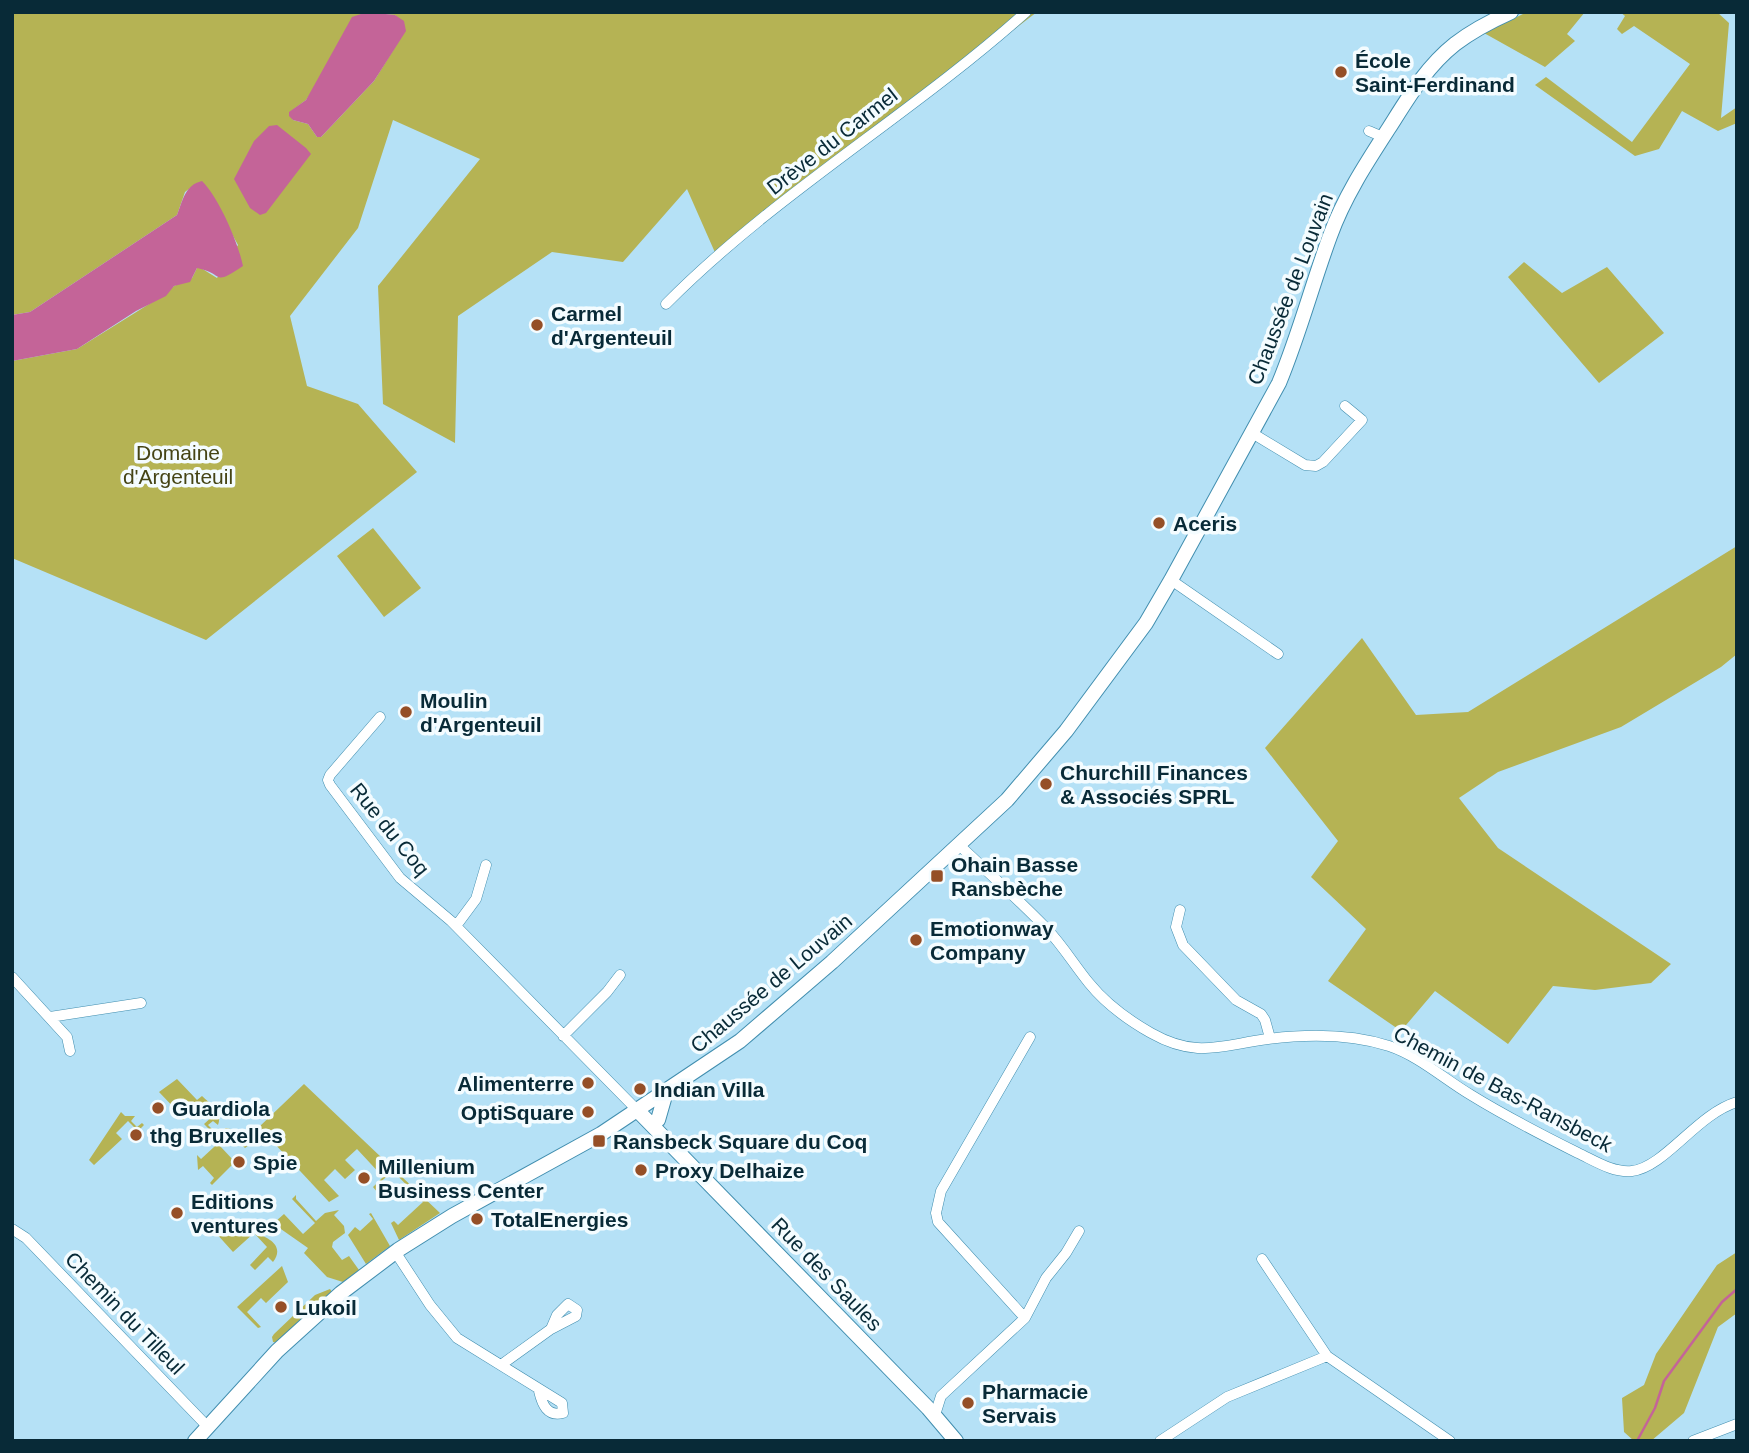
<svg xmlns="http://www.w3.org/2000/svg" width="1749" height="1453" font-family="Arial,sans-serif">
<rect width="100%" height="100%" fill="#b5e1f6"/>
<path fill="#b5b354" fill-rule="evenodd" d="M12 12H1037L717 257 687 189 623 262 552 252 458 316 455 443 383 404 378 286 480 159 393 120 358 228 290 316 307 386 358 404 417 472 206 640 12 558V361L77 349 154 301 174 286 192 278 197 268H201L217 278 238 245 227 225 190 188 185 192 177 215 30 312 12 315ZM367 13 395 15 405 31 374 81 321 137H317L308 124 293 120 290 112 306 100Z
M1527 12H1585L1567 34 1575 41 1545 67 1484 33Z
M1620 12H1717L1729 23 1721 118 1737 107V123L1718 131 1682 111 1659 149 1635 156 1535 85 1546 77 1632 142 1690 64 1634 26 1622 34 1617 29 1625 16Z
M1524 262 1562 293 1607 267 1664 333 1599 383 1508 277Z
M373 528 421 588 384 617 337 556Z
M1737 546V654L1721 667 1621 727 1498 772 1459 798 1498 848 1671 964 1651 983 1595 990 1553 986 1508 1044 1435 991 1401 1031 1328 981 1366 929 1311 877 1338 841 1265 748 1362 638 1416 715 1468 712Z
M177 1079 197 1100 202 1096C210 1104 223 1112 218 1125L213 1121 208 1125 213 1130 211 1131 204 1124 214 1115 202 1103 183 1120 179 1116 180 1114 159 1092Z
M304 1084 440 1213 399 1240 391 1223 394 1221 398 1225 423 1202 393 1171 376 1186 380 1191 378 1193 373 1187 383 1177 357 1149 345 1160 355 1170 345 1179 335 1169 324 1180 339 1196 329 1202 259 1127Z
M121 1112 125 1116H135L131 1121 137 1127 142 1123 144 1125 138 1131 128 1121 116 1133 122 1139 94 1165 89 1160Z
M226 1128 235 1130 233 1133 245 1146 249 1145 245 1148 232 1135 220 1146 235 1162 212 1185 210 1183 214 1178 203 1166 198 1170 197 1155 201 1159 227 1135 223 1130Z
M296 1195V1199L316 1221 325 1213 339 1210 334 1215 344 1226 345 1233 333 1242 332 1247 342 1260 349 1256 359 1270 343 1282 327 1277 304 1253 308 1248 278 1227 274 1233 267 1229 284 1214 303 1234 315 1223 292 1199Z
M371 1213 390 1246 366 1264 348 1235 355 1227 360 1231 373 1219 369 1214Z
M228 1221 239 1225 236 1232 247 1236 249 1230C263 1236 287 1243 273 1262L268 1257 255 1270 250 1265 267 1247 254 1233 233 1252 215 1232 221 1235 228 1228 224 1223Z
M1737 1252V1313L1718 1327 1684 1413 1651 1441H1634L1624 1432 1622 1398 1644 1385 1656 1354 1717 1265Z
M282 1266 288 1282 266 1303 261 1298 247 1312 261 1327 258 1328 237 1307Z
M330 1289 332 1292 279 1343 273 1342 272 1337 274 1334 315 1295Z"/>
<path fill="#c46498" d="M367 12 395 15 404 21 406 31 374 81 321 137H317L308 124 293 120 289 116V112L306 100 352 17Z
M277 125 306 148 311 154 266 213 260 215 250 208 234 179 254 141 269 126Z
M202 181C219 198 238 242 243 266 211 287 226 274 197 268L190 282 174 286 166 296 136 311 77 349 12 361V315L30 312 177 215C183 200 185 185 202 181Z"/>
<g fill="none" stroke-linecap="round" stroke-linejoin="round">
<path stroke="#c46498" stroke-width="2.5" d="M1637 1441 1655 1408 1664 1381 1722 1302 1737 1289"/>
<defs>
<path id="street" d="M1369 131 1383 137
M666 304C775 194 911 115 1026 12
M1252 433 1305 465 1316 466 1323 462 1362 420 1345 406
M1171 580 1278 654
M380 717 330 775 328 780 330 785 400 878 451 921 638 1111
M959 845C989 873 1019 900 1047 929 1063 946 1075 966 1089 983 1106 1004 1128 1020 1151 1033 1197 1059 1221 1045 1268 1039 1308 1034 1351 1034 1389 1046 1419 1056 1444 1079 1471 1095 1505 1116 1542 1135 1578 1153 1595 1161 1613 1173 1632 1171 1665 1167 1697 1114 1737 1102
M1180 910 1176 927 1183 945 1236 1000 1261 1014 1265 1020 1270 1038
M456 926 476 899 486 865
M12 977 67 1037 70 1051
M50 1017 141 1003
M563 1036 607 992 620 975
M12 1229 26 1238 207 1426
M396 1253 430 1305 457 1338 562 1403 563 1413C547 1417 542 1404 539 1391
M1262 1259 1327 1356 1450 1441
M1025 1318 938 1222 936 1213 941 1191 1030 1037
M501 1365 551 1329 557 1315 568 1304 577 1310 576 1316 551 1329
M935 1415 941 1396 1025 1318 1046 1278 1066 1253 1079 1231
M1160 1441 1227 1397 1327 1356
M1693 1441 1737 1424"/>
<path id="secondary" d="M638 1111 928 1408 956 1441
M658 1120 666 1092
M195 1441 277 1351 341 1293 398 1250 452 1216 601 1134 740 1041 832 962 1007 800 1066 731 1146 623 1171 580 1279 383C1299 335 1312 285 1330 236 1344 197 1367 162 1389 128 1408 98 1426 67 1455 44 1472 31 1491 21 1511 12"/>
</defs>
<use href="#street" stroke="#418eaf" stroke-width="11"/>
<use href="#secondary" stroke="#418eaf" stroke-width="16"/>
<use href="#street" stroke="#fff" stroke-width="10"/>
<use href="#secondary" stroke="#fff" stroke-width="14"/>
</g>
<g fill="#954f27" stroke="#f4fcff" stroke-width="2.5">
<circle cx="1341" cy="72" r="7"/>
<circle cx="537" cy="325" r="7"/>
<circle cx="1159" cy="523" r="7"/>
<circle cx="406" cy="712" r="7"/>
<circle cx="1046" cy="784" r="7"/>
<rect x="930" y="869" width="14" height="14" rx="3.5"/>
<circle cx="916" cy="940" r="7"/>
<circle cx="588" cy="1083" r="7"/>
<circle cx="640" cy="1089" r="7"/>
<circle cx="158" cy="1108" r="7"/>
<circle cx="588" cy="1112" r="7"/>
<circle cx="136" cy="1135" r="7"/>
<rect x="592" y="1134" width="14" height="14" rx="3.5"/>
<circle cx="239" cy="1162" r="7"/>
<circle cx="641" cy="1170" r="7"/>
<circle cx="364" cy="1178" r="7"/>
<circle cx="177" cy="1213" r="7"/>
<circle cx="477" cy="1219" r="7"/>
<circle cx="281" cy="1307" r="7"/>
<circle cx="968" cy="1403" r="7"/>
</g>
<g text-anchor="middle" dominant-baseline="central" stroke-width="7" stroke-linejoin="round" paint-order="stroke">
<g font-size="21" font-weight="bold" fill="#082a37" stroke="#f4fcff" text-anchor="start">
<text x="1355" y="60">École<tspan x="1355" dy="24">Saint-Ferdinand</tspan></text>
<text x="551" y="313">Carmel<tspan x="551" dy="24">d'Argenteuil</tspan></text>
<text x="1173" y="523">Aceris</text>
<text x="420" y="700">Moulin<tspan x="420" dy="24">d'Argenteuil</tspan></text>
<text x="1060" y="772">Churchill Finances<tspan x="1060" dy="24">&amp; Associés SPRL</tspan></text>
<text x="951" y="864">Ohain Basse<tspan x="951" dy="24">Ransbèche</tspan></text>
<text x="930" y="928">Emotionway<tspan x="930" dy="24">Company</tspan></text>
<text x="574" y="1083" text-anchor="end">Alimenterre</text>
<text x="654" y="1089">Indian Villa</text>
<text x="172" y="1108">Guardiola</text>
<text x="574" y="1112" text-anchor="end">OptiSquare</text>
<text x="150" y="1135">thg Bruxelles</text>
<text x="613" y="1141">Ransbeck Square du Coq</text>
<text x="253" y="1162">Spie</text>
<text x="378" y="1166">Millenium<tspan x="378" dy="24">Business Center</tspan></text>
<text x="655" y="1170">Proxy Delhaize</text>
<text x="191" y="1201">Editions<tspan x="191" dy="24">ventures</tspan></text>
<text x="491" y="1219">TotalEnergies</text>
<text x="295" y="1307">Lukoil</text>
<text x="982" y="1391">Pharmacie<tspan x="982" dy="24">Servais</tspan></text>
</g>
<g font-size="21" fill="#082a37" stroke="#f4fcff">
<text transform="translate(832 141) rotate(-38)">Drève du Carmel</text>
<text transform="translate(1290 289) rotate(-69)">Chaussée de Louvain</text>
<text transform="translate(390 829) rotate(51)">Rue du Coq</text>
<text transform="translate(771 983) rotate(-40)">Chaussée de Louvain</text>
<text transform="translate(1503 1089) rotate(28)">Chemin de Bas-Ransbeck</text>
<text transform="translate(827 1274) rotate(46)">Rue des Saules</text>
<text transform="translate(125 1313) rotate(46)">Chemin du Tilleul</text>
</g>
<g font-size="21" fill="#454415" stroke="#f4fcff">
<text x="178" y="452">Domaine<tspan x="178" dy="24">d'Argenteuil</tspan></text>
</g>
</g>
<rect width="1749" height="1453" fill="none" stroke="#082a37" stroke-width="28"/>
</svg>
